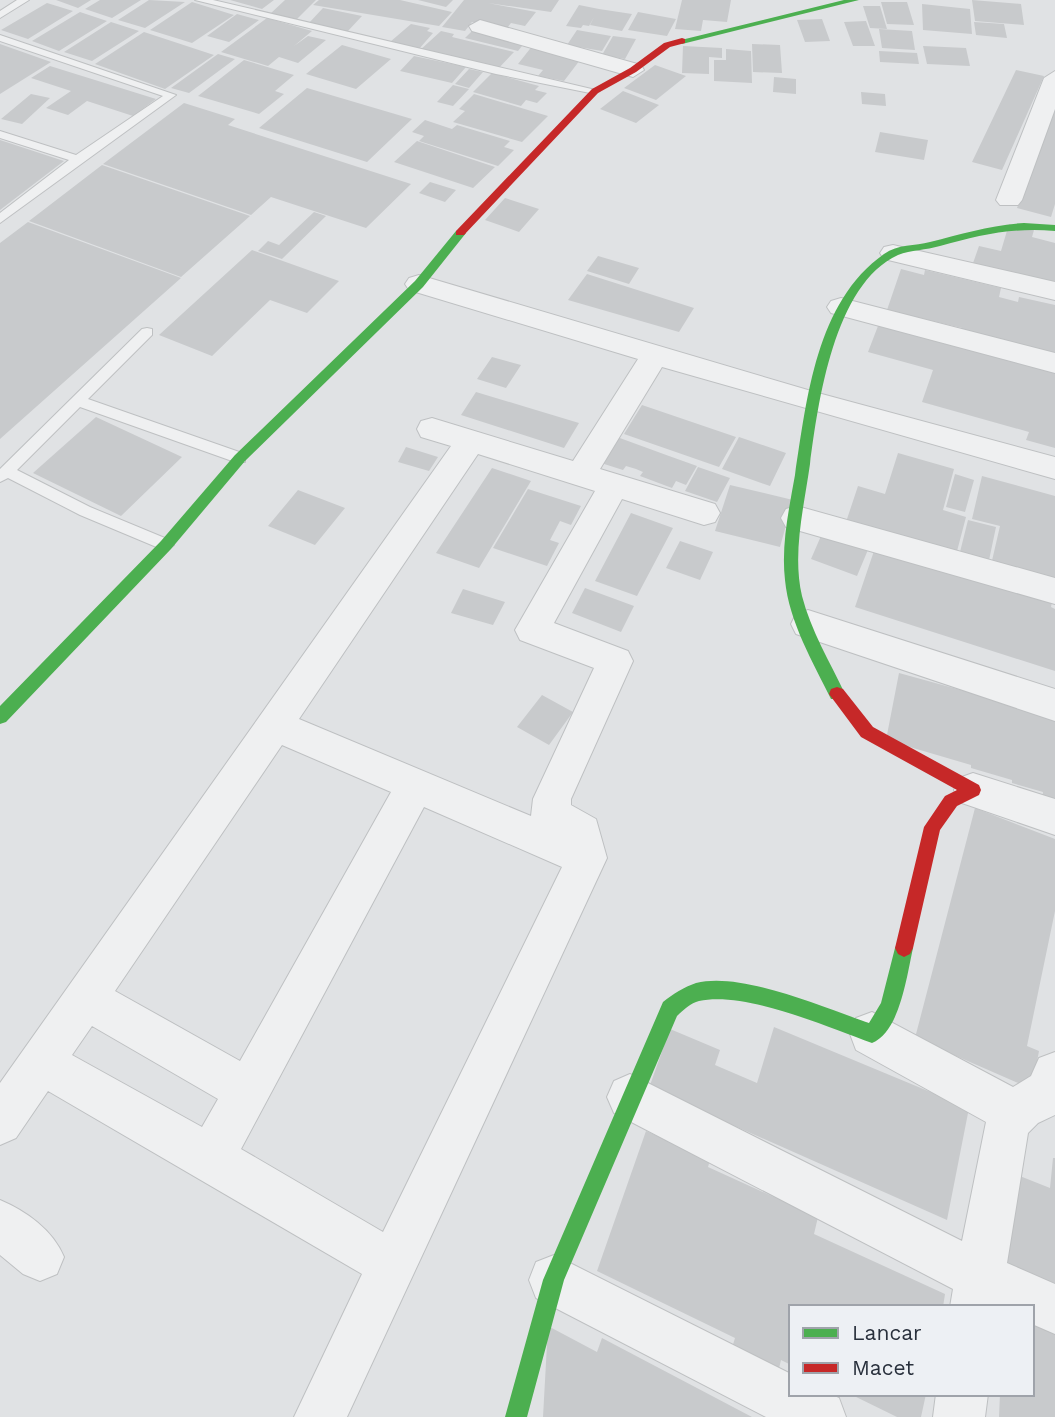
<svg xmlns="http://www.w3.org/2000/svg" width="1055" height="1417" font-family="'Work Sans',sans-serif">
<rect width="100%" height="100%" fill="#e0e2e4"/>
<path fill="#c8cacc" d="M56 0H91L78 8Z
M100 0H141L112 18 85 9Z
M149 0 185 2 145 28 118 20Z
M230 0H274L262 9Z
M285 0H316L296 20 270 14Z
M319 0H400L452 12 439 26 313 5Z
M418 0H453L446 7Z
M464 0H559L551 12 488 3 536 12 525 26 511 23 507 28 472 22 465 31 442 27Z
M682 0H731L727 22 703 20 701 31 675 29Z
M972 0 1021 4 1024 25 975 21Z
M192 2 234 15 192 43 150 30Z
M881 2H907L914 25 887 24Z
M47 3 73 11 28 39 1 30Z
M922 4 970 9 972 34 923 30Z
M579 5 599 9 632 14 622 31 590 25 594 17 589 26 583 25 581 28 566 26Z
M863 6H880L887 29 870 28Z
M323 8 362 16 347 32 308 24Z
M80 12 107 21 59 51 32 41Z
M638 12 676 19 667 36 628 30Z
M237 14 259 20 229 42 207 36Z
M267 18 312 31 294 46 308 36 326 40 298 63 279 57 268 66 221 52Z
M822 19 830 41 805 42 797 20Z
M866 21 875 46H853L844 22Z
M111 22 139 31 92 61 64 52Z
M974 22 1004 24 1007 38 976 35Z
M411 24 430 28 427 31 433 33 419 49 390 42Z
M474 29 526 41 518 51 465 38Z
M879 29 912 31 915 50 882 48Z
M577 30 611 36 602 51 567 45Z
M441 31 454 34 452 37 514 52 496 71 419 51Z
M144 32 214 55 165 89 95 64Z
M613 36 636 39 625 59 602 55Z
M0 44 51 62 0 94Z
M752 44 780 45 782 73 753 72Z
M342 45 391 59 356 89 306 74Z
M533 45 551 48 547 53 580 60 564 81 538 76 543 70 518 64Z
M683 46 722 48V58L709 57V74L682 73Z
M923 46 966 48 970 66 927 64Z
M726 49 751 51 752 83 714 81V60H726Z
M879 51 917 53 919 64 880 62Z
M218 54 235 59 189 93 171 88Z
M414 56 466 67 452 83 400 71Z
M244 60 294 75 275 91 284 94 259 114 198 96Z
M655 65 686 76 656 100 624 88Z
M50 66 156 99 133 116 87 101 68 115 46 108 71 91 31 78Z
M469 69 483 72 469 88 455 84Z
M1016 70 1044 76 1002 170 972 162Z
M492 73 539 86 535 90 547 93 537 103 526 100 521 106 473 92Z
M774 77 796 79V94L773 92Z
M453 85 469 89 453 106 437 102Z
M307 88 412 119 367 162 259 128Z
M623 91 659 105 636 123 600 109Z
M861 92 885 94 886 106 862 104Z
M31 94 50 98 22 124 1 119Z
M474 94 548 116 522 142 453 122 465 111 459 109Z
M1055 100V204L1051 217 1017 208Z
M184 103 235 119 228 125 411 184 366 228 271 197 251 215 103 164Z
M425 120 452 129 457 125 510 141 504 147 514 150 498 166 419 141 424 136 412 132Z
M880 132 928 140 924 160 875 152Z
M0 140 64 161 0 210Z
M417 141 495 167 473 188 394 162Z
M102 165 250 216 181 277 29 221Z
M430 182 456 190 445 202 419 193Z
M505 198 539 209 519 232 485 220Z
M314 212 326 216 282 259 258 251 268 241 279 245Z
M28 222 181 278 0 439V243Z
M1009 224 1034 230 1032 237 1055 243V287L972 266 979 246 1001 251Z
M252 250 339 281 307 313 270 300 212 356 159 335Z
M598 256 639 268 629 284 587 271Z
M901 269 924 275 925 270 1001 288 999 297 1018 302 1019 297 1055 305V357L961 334 962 328 887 310Z
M587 274 694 308 679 332 568 300Z
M878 326 1055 373V448L1026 440 1029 432 922 402 933 370 868 352Z
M492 357 521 365 506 388 477 379Z
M476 392 526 407 579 423 564 448 461 415Z
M642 405 736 437 719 467 624 434Z
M96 417 182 457 121 516 33 473Z
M617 437 669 456 656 478 669 456 697 466 686 485 676 481 672 488 640 476 643 472 636 469 626 466 623 470 601 463Z
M739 437 786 453 770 486 722 469Z
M406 447 438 457 429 471 398 462Z
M898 453 954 469 943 510 966 517 956 555 846 522 858 486 885 494Z
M698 467 730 478 717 502 685 491Z
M492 468 531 481 479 568 436 553Z
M955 474 974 480 965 512 946 507Z
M982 476 1055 496V584L991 565 1000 526 972 519Z
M730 485 793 500 780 547 715 531Z
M528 489 581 506 571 525 560 521 550 540 559 543 547 566 493 548Z
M298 490 345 508 315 545 268 526Z
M631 513 673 528 637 596 595 581Z
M968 520 996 527 988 565 959 556Z
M824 529 870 545 857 576 811 559Z
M680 541 713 552 700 580 666 568Z
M875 548 1053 597 1051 607 1055 609V671L855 607Z
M585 588 634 606 621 632 572 613Z
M463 589 505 602 493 625 451 613Z
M899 673 1055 716V813L1041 809 1043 792 1012 783V780L971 768V765L886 740Z
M542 695 573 712 549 745 517 727Z
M975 808 1055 839V911L1027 1046 1039 1051 1032 1089 915 1038Z
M774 1027 969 1108 947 1220 649 1088 670 1029 720 1050 715 1065 757 1083Z
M646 1131 710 1160 708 1167 818 1217 814 1234 945 1294 943 1307H791V1365L781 1360 777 1377 730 1354 735 1338 597 1271Z
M1053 1158H1055V1293L1004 1273 1015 1174 1050 1188Z
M1032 1321 1055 1329V1417H999L1000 1394H1032Z
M548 1326 597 1352 602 1338 752 1417H543Z
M850 1394H926L921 1417H897Z"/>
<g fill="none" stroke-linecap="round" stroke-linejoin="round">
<defs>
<path id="lane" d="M17 0H29L0 18V11Z
M195 0H213L600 91 595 94 496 74Z
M0 35 176 95 0 223V213L69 160 0 138V131L76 155 163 96 0 41Z
M147 328 152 329V335L88 399 245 454V462H235L80 407 17 470 90 507 172 541 174 545 166 551 80 515 8 478 0 482V469L142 329Z"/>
<path id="street" d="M480 20 641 65 644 70 633 77 472 31 469 26Z
M1055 71V109L1022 200 1018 205H1000L996 200 1044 78Z
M893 245 1055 282V300L884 259 880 253 884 247Z
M419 275 818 393 1055 457V479L662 367 600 469 715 504 720 513 715 522 704 525 622 499 554 623 628 651 633 661 571 799V805L596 819 607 858 347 1417H294L362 1274 48 1091 16 1138 0 1145V1083L451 446 421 437 417 429 421 421 432 418 573 461 638 359 409 290 405 284 409 278ZM478 454 595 491 515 630 520 640 594 668 533 799 531 816 299 719ZM282 745 391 792 240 1061 115 991ZM424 807 562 867 383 1232 241 1149ZM92 1026 218 1099 202 1127 72 1055Z
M841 298 1055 353V373L831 313 827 307 831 301Z
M797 506 1055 578V604L786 527 781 518 786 509Z
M808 610 1055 689V721L796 634 791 624 796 614Z
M973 773 1055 799V835L959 802 954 790 959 778Z
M872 1012 1013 1087 1031 1076 1039 1058 1055 1052V1115L1038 1123 1028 1133 1007 1263 1055 1284V1334L1032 1324V1307H950L953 1289 614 1113 607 1097 614 1081 630 1074 962 1241 986 1122 856 1050 850 1034 856 1018Z
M0 1200C26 1211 53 1230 64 1257L57 1274 40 1281 23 1274 0 1255Z
M554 1255 791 1374V1394H830L839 1398 846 1417H766L536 1298 529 1280 536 1262Z
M936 1394H988L985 1417H933Z"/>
</defs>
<use href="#lane" stroke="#bec0c2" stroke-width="2"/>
<use href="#street" stroke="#bec0c2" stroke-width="2"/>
<use href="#lane" fill="#eff0f1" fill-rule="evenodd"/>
<use href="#street" fill="#eff0f1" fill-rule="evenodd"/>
<path fill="#4caf50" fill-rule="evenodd" d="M844 0H859L682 44 677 41Z
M1024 223 1055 225V231C1014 227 979 235 940 246 926 250 911 250 898 255 834 284 818 403 810 464 804 507 792 553 802 596 811 631 830 662 845 694L843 699H831C813 662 789 622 785 580 781 545 789 509 795 475 807 398 816 302 884 254 898 244 915 246 930 242 962 234 991 225 1024 223Z
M460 230 466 233 423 287 245 461 171 549 6 722 0 724V706L161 541 235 455 415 281 456 231Z
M904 939 910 942 913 948C907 975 900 1032 872 1043 827 1027 746 991 699 1001 691 1003 683 1010 677 1016L564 1280 527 1417H505L543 1280 663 1002C673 994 684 987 696 983 741 971 825 1008 869 1023L881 1003 895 948 898 942Z"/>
<path fill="#c62828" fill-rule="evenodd" d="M682 38 685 39V43L670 47 636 72 598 93 464 235H456V231L592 89 630 68 664 43Z
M837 687 843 689 873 727 979 785 981 790 979 795 957 806 940 830 913 948 910 954 904 957 898 954 895 948 924 827 945 796 957 790 861 737 829 694 831 689Z"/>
</g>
<rect x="789" y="1305" width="245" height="91" fill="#edf0f4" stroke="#9fa3aa" stroke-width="2"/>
<rect x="803" y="1328" width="35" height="10" fill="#4caf50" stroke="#9fa3aa" stroke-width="2"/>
<text x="852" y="1340" font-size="21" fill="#29303c">Lancar</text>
<rect x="803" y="1363" width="35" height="10" fill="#c62828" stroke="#9fa3aa" stroke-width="2"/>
<text x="852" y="1375" font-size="21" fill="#29303c">Macet</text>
</svg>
